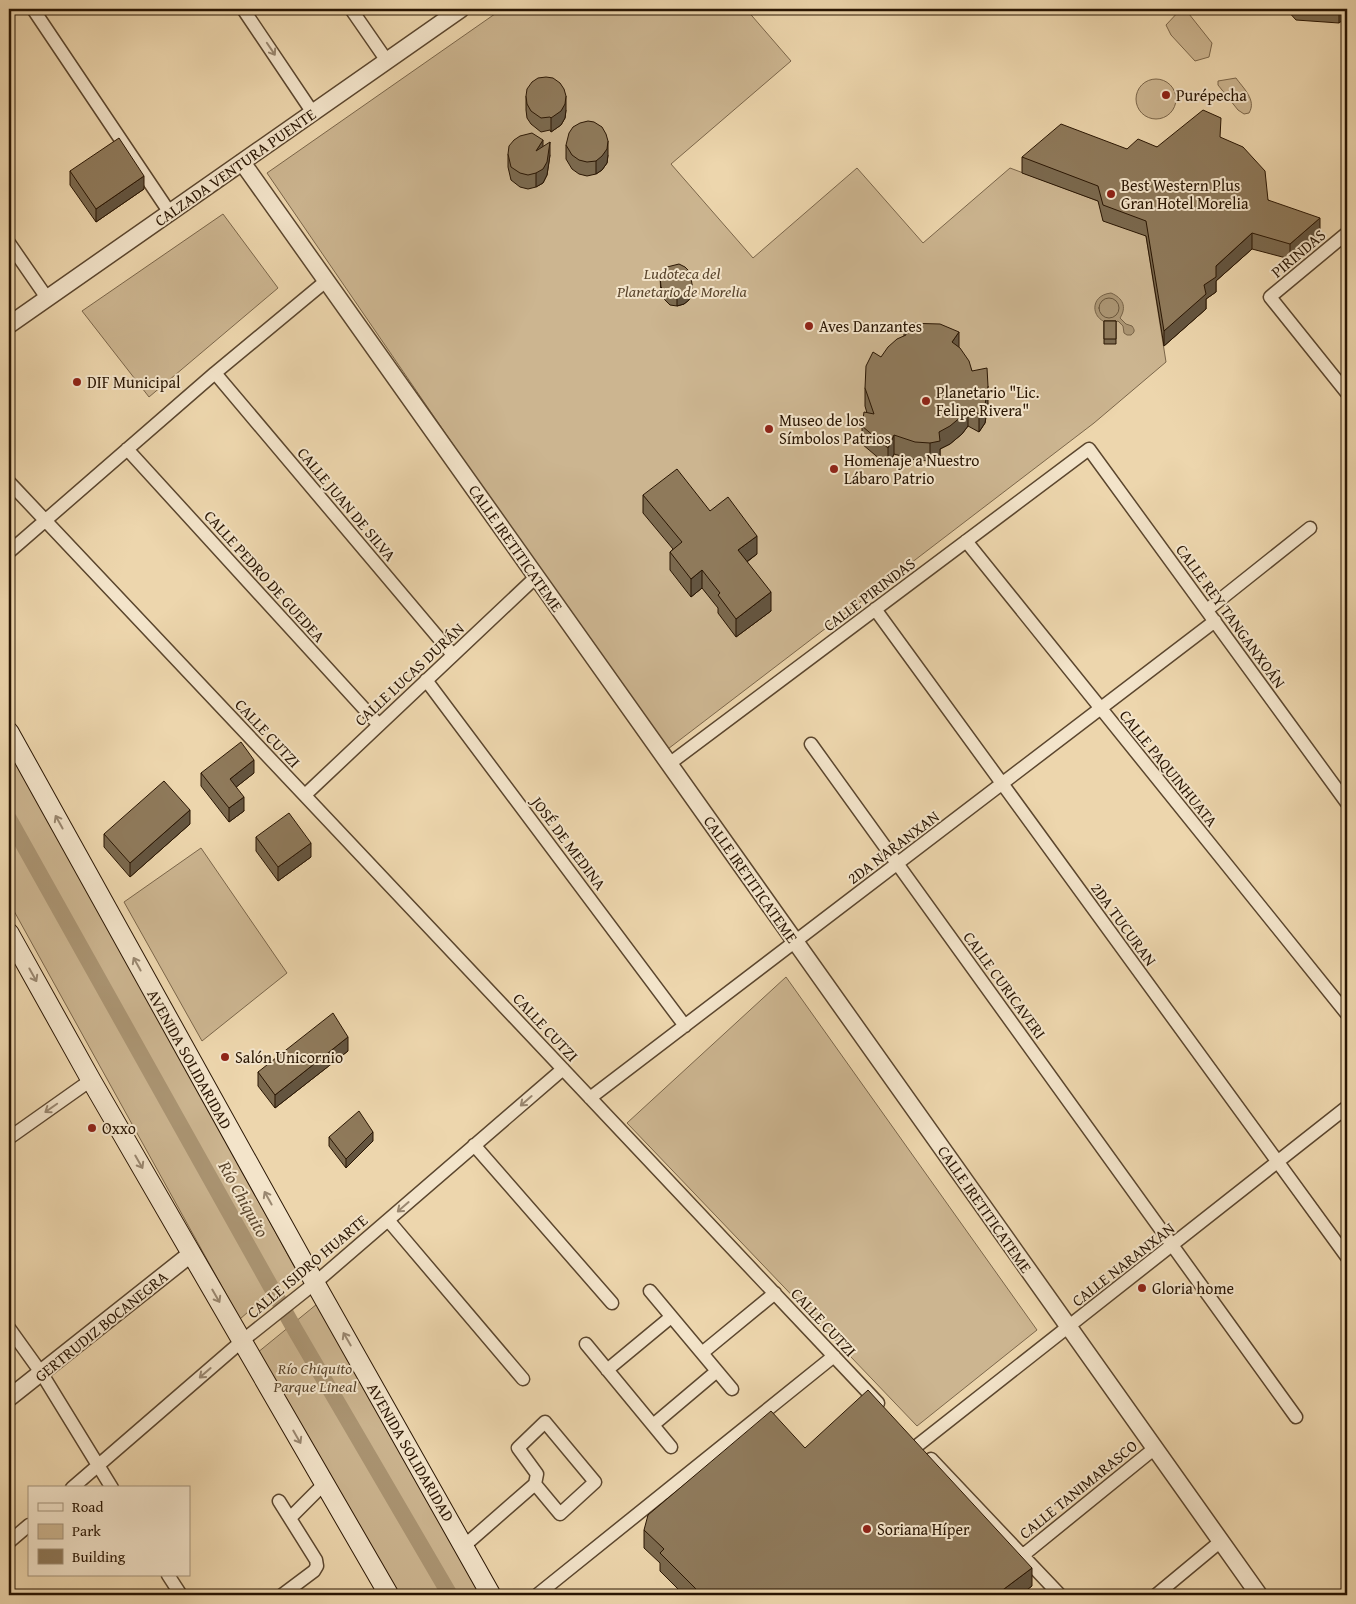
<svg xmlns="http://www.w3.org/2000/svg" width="1356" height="1604" font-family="'Gentium Book Plus',serif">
<rect width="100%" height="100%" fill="#edd6ad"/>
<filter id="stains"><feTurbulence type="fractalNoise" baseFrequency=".004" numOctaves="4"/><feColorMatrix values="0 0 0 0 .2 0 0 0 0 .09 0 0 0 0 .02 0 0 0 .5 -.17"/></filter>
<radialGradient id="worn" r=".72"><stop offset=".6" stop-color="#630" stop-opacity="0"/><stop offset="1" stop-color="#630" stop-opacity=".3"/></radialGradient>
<path fill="#ccb590" stroke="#7b664a" d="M502 9H746L791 61 671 164 753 258 857 168 923 243 1010 168 1098 201 1146 236 1166 362 1094 423 664 752 267 173Z
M1181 9 1189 14 1212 43 1209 57 1195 61 1171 35 1166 25Z
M1236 78C1243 88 1257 100 1249 113L1244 114 1238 110 1218 85V81Z
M1136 99a20 20 0 1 1 40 0a20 20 0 1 1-40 0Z
M223 214 278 288 149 397 82 311Z
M9 745 296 1270 240 1319 9 902Z
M201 848 287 973 202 1041 124 902Z
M786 977 1037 1330 917 1426 627 1123Z
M317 1304 481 1595H394L257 1353Z"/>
<path fill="#ab9573" stroke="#776246" d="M1111 293C1123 298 1127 307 1120 318L1126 324 1132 326C1135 330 1135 332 1131 335H1127L1124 333 1123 326 1118 321C1094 330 1084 296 1111 293Z"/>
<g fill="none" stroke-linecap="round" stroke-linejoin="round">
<path stroke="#6a563b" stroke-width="1" d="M1099 308a10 10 0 1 1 20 0a10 10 0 1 1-20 0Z"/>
<path stroke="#ab9573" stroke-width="16" d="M9 819 294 1328 450 1595"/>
<defs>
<path id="minor" d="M33 9 170 213
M243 9 313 113
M351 9 387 61
M1347 233 1270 297 1347 393
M9 243 47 298
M215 373 453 655
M127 449 379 725
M9 482 878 1403
M966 541 1347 1014
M9 552 215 373 326 281
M875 609 1347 1257
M1207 610 1310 528
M426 680 685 1026
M811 744 1296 1417
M669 764 1089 449 1347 803
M305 795 536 577
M590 1098 1215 621
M9 1138 91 1080
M474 1145 612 1303
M388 1220 523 1379
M650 1291 732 1389
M9 1328 42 1374 112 1488
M586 1344 671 1447
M702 1353 775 1293
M607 1370 671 1317
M545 1422 595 1482 560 1514 535 1484 537 1474 518 1448Z
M653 1425 717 1371
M918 1445 1347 1107
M931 1459 1060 1595
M72 1488 242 1341 315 1283 563 1069
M279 1501 316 1560 317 1566 314 1571 282 1595
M290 1518 324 1484
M9 1542 29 1525
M464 1546 535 1484
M1022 1556 1155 1448
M168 1575 181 1595
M537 1595 834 1356
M1156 1595 1221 1541"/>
<path id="tertiary" d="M242 162 1259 1595
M9 325 461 9
M9 1398 192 1253"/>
<path id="secondary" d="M9 732 315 1283 491 1595
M9 933 91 1080 389 1595"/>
</defs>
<use href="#minor" stroke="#5b462e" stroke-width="15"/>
<use href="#tertiary" stroke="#5b462e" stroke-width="19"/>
<use href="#secondary" stroke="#2a1603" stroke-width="21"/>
<use href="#minor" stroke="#f3e4ca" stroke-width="12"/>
<use href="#tertiary" stroke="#f3e4ca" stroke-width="16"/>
<use href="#secondary" stroke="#f3e4ca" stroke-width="19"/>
</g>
<path fill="#7b694e" stroke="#2a1603" d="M1286 9H1347L1339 23 1296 20Z
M526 96 566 110 565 118 561 125 551 132 550 130 541 132 531 124 527 118 526 110Z
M1221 138 1268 200 1320 234 1290 259 1252 249 1216 281V292L1206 299V309L1164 346 1146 236 1103 221 1098 201 1022 173V157L1157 147Z
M566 145 608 155 607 163 602 170 596 174 587 176 579 174 572 169 566 159Z
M543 147 550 155 547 175 543 183 536 187 528 189 520 187 511 180 508 167V154Z
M70 171 144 189 96 222 70 185Z
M660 276 692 294 689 300 684 304 677 306 670 305 661 296Z
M1104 321H1116V344H1104Z
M904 323 959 348 972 371 988 404 985 423 979 432 968 426 962 434 950 444 940 449V459L930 461 915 460 894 454 888 466 862 444V426L867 413 865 406V388L904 336Z
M643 495 710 511 757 554 747 562 771 611 736 637 718 613V608L702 588 691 597 670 570V552L673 549 643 513Z
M201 773H254L236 787 244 811 229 822 201 786Z
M190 824 130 877 104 847V834Z
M256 837 311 857 278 881 256 851Z
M348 1051 275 1108 258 1086V1072Z
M329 1137 373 1141 346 1168 329 1146Z
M805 1448 1032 1586 1020 1595H684L660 1571V1563L644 1548V1530Z"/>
<path fill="#645540" stroke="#2a1603" d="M1339 9H1347V17L1339 23Z
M566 96V110L565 118 561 125 551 132V118Z
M543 140V154L536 151Z
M608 141V155L607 163 602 170 596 174V161Z
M550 142V155L547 175 543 183 536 187V173Z
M144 176V189L96 222V209Z
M1320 218V234L1290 259V244Z
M1252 233V249L1216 281V292L1206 299V309L1164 346V331L1204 285 1216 266Z
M692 284V294L689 300 684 304 677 306V297Z
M959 332V350L952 342Z
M988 386V404L985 423 979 432V414Z
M968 408V426L962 434 950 444 940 449V459L930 461V443L939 432Z
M894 435V454L888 466V448Z
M757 536V554L738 568V550Z
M702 570V588L691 597V579Z
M771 592V611L736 637V619Z
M254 760V773L230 792V779Z
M244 797V811L229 822V808Z
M190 810V824L130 877V863Z
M311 843V857L278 881V867Z
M348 1037V1051L275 1108V1095Z
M373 1132V1141L346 1168V1159Z
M1032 1568V1586L1020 1595H996Z"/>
<path fill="#8f7a5b" stroke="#2a1603" d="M546 77 553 78 560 83 564 89 566 96 565 104 561 111 551 118 550 117 541 118 531 111 527 104 526 96 527 89 532 82 538 78Z
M1203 110 1221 118 1220 137 1243 147 1265 171 1268 200 1320 218 1290 244 1252 233 1216 266V277L1204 285 1206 294 1164 331 1146 221 1103 205 1098 186 1022 157 1061 124 1127 149 1138 139 1157 147Z
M588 121 594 122 602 127 606 134 608 141 607 149 602 156 596 161 587 162 579 160 572 155 566 145 569 133 573 127 580 123Z
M532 133 543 140 536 151 550 142 547 162 543 169 536 173 528 175 520 173 511 167 508 154 509 146 514 140 520 136Z
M119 138 144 176 96 209 70 171Z
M679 264 685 267 690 272 692 284 689 291 684 295 677 297 670 296 661 287 660 276 667 267Z
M1104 321H1116V339H1104Z
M904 323 940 324 959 332 952 342 960 348 969 361 972 371 987 368 988 386 985 405 979 414 968 408 962 416 950 426 939 432 940 441 930 443 915 442 894 435 888 448 862 426 864 412 874 414 865 388 866 366 873 352 881 357 888 347 897 339 906 335Z
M677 469 710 511 728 497 757 536 738 550 771 592 736 619 718 595 720 593 702 570 691 579 670 552 682 542 643 495Z
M241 742 254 760 230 779 244 797 229 808 201 773Z
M164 781 190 810 130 863 104 834Z
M289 813 311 843 278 867 256 837Z
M333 1013 348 1037 275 1095 258 1072Z
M359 1111 373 1132 346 1159 329 1137Z
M868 1390 1032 1568 996 1595H702L660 1553 664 1549 644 1530 648 1515 771 1411 805 1448Z"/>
<defs><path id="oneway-shaft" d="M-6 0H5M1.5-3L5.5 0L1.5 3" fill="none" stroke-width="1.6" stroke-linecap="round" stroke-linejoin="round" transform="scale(1.25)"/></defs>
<g stroke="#998770">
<use href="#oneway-shaft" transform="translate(271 49) rotate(56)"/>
<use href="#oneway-shaft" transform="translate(59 822) rotate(-119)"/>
<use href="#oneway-shaft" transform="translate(137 964) rotate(-119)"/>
<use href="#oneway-shaft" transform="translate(33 975) rotate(61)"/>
<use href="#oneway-shaft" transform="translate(526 1101) rotate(139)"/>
<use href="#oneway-shaft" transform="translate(51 1108) rotate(145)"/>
<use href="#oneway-shaft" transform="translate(139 1162) rotate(60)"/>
<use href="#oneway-shaft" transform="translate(268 1198) rotate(-119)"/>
<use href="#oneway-shaft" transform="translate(403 1207) rotate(139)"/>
<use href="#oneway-shaft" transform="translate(216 1296) rotate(60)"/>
<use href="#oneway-shaft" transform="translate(347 1339) rotate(-120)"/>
<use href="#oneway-shaft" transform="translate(205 1373) rotate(139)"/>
<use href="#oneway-shaft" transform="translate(297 1437) rotate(60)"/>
</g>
<g fill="#8f2418" stroke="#f3e4ca" stroke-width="2">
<circle cx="1166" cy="95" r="5"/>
<circle cx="1111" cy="194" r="5"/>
<circle cx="809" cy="326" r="5"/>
<circle cx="77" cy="382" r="5"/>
<circle cx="926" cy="401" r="5"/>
<circle cx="769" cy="429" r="5"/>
<circle cx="834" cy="469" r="5"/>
<circle cx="225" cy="1057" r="5"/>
<circle cx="92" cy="1128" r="5"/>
<circle cx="1142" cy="1288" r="5"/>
<circle cx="867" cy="1529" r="5"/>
</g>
<g text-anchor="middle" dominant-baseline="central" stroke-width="4" stroke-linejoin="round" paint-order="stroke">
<g font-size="16" fill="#2a1603" stroke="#f3e4ca" text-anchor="start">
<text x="1176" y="95">Purépecha</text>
<text x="1121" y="185">Best Western Plus<tspan x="1121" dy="18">Gran Hotel Morelia</tspan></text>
<text x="819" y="326">Aves Danzantes</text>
<text x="87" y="382">DIF Municipal</text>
<text x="936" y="392">Planetario "Lic.<tspan x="936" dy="18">Felipe Rivera"</tspan></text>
<text x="779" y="420">Museo de los<tspan x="779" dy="18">Símbolos Patrios</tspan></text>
<text x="844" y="460">Homenaje a Nuestro<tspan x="844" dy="18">Lábaro Patrio</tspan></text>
<text x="235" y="1057">Salón Unicornio</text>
<text x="102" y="1128">Oxxo</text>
<text x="1152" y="1288">Gloria home</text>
<text x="877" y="1529">Soriana Híper</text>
</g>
<g font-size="16" fill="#2a1603" stroke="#f3e4ca">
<text transform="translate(235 167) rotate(-35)">CALZADA VENTURA PUENTE</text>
<text transform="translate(1298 253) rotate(-40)">PIRINDAS</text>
<text transform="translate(347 504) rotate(50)">CALLE JUAN DE SILVA</text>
<text transform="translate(516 548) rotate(55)">CALLE IRETITICATEME</text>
<text transform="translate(265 576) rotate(48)">CALLE PEDRO DE GUEDEA</text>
<text transform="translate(869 594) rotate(-37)">CALLE PIRINDAS</text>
<text transform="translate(1231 616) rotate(54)">CALLE REY TANGANXOÁN</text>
<text transform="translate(409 674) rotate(-43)">CALLE LUCAS DURÁN</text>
<text transform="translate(268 733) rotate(47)">CALLE CUTZI</text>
<text transform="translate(1169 768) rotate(51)">CALLE PAQUINHUATA</text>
<text transform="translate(569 843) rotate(53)">JOSÉ DE MEDINA</text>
<text transform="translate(893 847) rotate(-37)">2DA NARANXAN</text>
<text transform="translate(751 879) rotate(55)">CALLE IRETITICATEME</text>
<text transform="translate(1124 924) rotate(54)">2DA TUCURAN</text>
<text transform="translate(1005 985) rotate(54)">CALLE CURICAVERI</text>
<text transform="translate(546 1027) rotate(47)">CALLE CUTZI</text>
<text transform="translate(190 1059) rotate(61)">AVENIDA SOLIDARIDAD</text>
<text transform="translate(985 1209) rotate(55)">CALLE IRETITICATEME</text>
<text transform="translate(1123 1264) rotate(-38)">CALLE NARANXAN</text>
<text transform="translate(307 1266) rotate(-40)">CALLE ISIDRO HUARTE</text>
<text transform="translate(824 1322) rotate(47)">CALLE CUTZI</text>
<text transform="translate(101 1326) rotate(-39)">GERTRUDIZ BOCANEGRA</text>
<text transform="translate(411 1452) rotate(60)">AVENIDA SOLIDARIDAD</text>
<text transform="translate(1078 1489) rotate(-39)">CALLE TANIMARASCO</text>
</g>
<g font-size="16" font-style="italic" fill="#5b462d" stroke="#f3e4ca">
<text x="682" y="273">Ludoteca del<tspan x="682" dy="18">Planetario de Morelia</tspan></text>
<text x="315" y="1368">Río Chiquito<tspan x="315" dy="18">Parque Lineal</tspan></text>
</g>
<g font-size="18" font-style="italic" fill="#5e4930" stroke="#f3e4ca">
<text transform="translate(244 1199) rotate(61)">Río Chiquito</text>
</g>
</g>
<rect width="1356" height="1604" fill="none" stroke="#edd6ad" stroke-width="30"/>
<rect x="10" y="10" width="1336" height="1584" fill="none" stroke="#2a1603" stroke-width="2.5"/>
<rect x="15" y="15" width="1326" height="1574" fill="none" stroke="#2a1603"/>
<rect x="28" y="1486" width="162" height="90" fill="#f3e4ca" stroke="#a3927a"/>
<rect x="38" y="1503" width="25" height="8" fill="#f3e4ca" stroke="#a3927a"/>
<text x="72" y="1512" font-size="15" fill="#2a1603">Road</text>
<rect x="38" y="1524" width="25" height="15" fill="#ccb590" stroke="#a3927a"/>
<text x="72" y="1536" font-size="15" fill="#2a1603">Park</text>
<rect x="38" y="1549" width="25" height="15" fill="#8f7a5b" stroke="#a3927a"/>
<text x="72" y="1562" font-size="15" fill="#2a1603">Building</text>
<rect width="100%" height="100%" filter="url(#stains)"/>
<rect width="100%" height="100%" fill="url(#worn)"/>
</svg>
